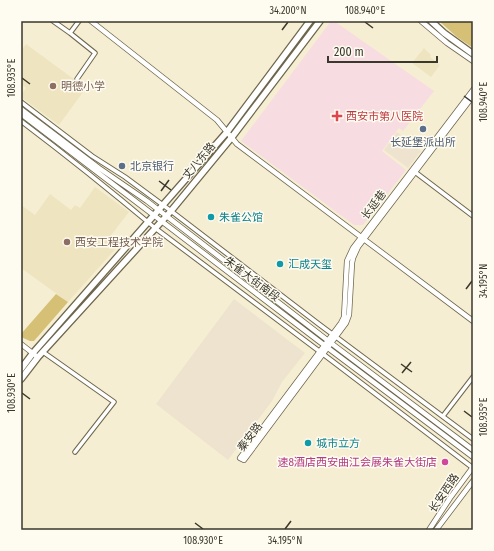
<svg xmlns="http://www.w3.org/2000/svg" width="494" height="551" font-family="'Fira Sans Condensed','Noto Sans SC',sans-serif">
<rect width="100%" height="100%" fill="#f6eed2"/>
<path fill="#eee4c0" d="M26 44 86 88 59 125 21 97V95L26 88 21 84V51Z
M424 48 431 55 430 57 440 65 431 77 412 63Z
M95 187 129 212 109 238 118 246 68 302 21 268V205L35 215 50 194 71 210 75 205 80 208Z"/>
<path fill="#eee3ce" d="M397 132 421 151 408 168 384 150Z
M234 299 305 353 282 382 272 401 228 460 156 404Z"/>
<path fill="#f7dce1" d="M331 21H334L434 91 403 131 399 128 382 151 406 170 363 225H354L241 141Z"/>
<path fill="#d5c076" d="M439 21H473V48L457 37Z
M56 294 68 302 34 341H30L21 337V334Z"/>
<g fill="none" stroke-linecap="round" stroke-linejoin="round">
<defs>
<path id="street" d="M53 21 70 33 79 21
M70 33 95 53 77 79
M21 102 92 156 125 177 171 211 320 325 473 439
M21 121C66 155 111 191 155 228L323 354 473 468
M415 172 473 216
M43 352 114 402 75 452
M443 416 473 377"/>
<path id="secondary" d="M91 21 217 120 237 144 473 321
M421 21 447 43 473 61
M473 90 353 248 347 261 344 317 341 323 240 458 244 460 346 323 349 315 352 263 353 258 358 247 473 96
M21 109 99 168 147 201 331 343 473 450
M21 114 324 345 473 457
M21 344 35 355
M429 530 450 498 473 467
M436 530 473 481"/>
<path id="primary" d="M431 21 444 33 473 54
M21 369 33 353 227 132 310 21
M21 379 38 357 171 211 232 137 320 21"/>
</defs>
<use href="#street" stroke="#6d664d" stroke-width="5.5"/>
<use href="#secondary" stroke="#6d664d" stroke-width="6"/>
<use href="#primary" stroke="#6d664d" stroke-width="8"/>
<use href="#street" stroke="#fff" stroke-width="3.5"/>
<use href="#secondary" stroke="#fff" stroke-width="4.5"/>
<use href="#primary" stroke="#fff" stroke-width="5.5"/>
</g>
<path fill="none" stroke="#3a372c" stroke-width="1.5" d="M365 22 373 28M282 30 288 22M22 78 30 84M464 96 472 102M159 181 171 190M161 191 169 180M466 289 472 281M401 364 412 372M402 373 411 362M22 393 30 399M464 411 472 417M195 523 203 529M285 529 291 521"/>
<g fill="#8d6e63" stroke="#fefbf0" stroke-width="1.5">
<circle cx="53" cy="86" r="4"/>
<circle cx="67" cy="242" r="4"/>
</g>
<path fill="#e0444e" stroke="#fefbf0" stroke-width="1.5" d="M335 110h4v4h4v4h-4v4h-4v-4h-4v-4h4z"/>
<g fill="#5c6f8a" stroke="#fefbf0" stroke-width="1.5">
<circle cx="423" cy="129" r="4"/>
<circle cx="122" cy="166" r="4"/>
</g>
<g fill="#0f9aa8" stroke="#fefbf0" stroke-width="1.5">
<circle cx="211" cy="217" r="4"/>
<circle cx="280" cy="264" r="4"/>
<circle cx="308" cy="443" r="4"/>
</g>
<circle fill="#d1479c" stroke="#fefbf0" stroke-width="1.5" cx="445" cy="462" r="4"/>
<g text-anchor="middle" dominant-baseline="central" stroke-width="3" stroke-linejoin="round" paint-order="stroke">
<g font-size="11" fill="#785e54" stroke="#fefbf0" text-anchor="start">
<text x="61" y="86">明德小学</text>
<text x="75" y="242">西安工程技术学院</text>
</g>
<g font-size="11" fill="#be3a42" stroke="#fefbf0" text-anchor="start">
<text x="346" y="116">西安市第八医院</text>
</g>
<g font-size="11" fill="#4e5e75" stroke="#fefbf0">
<text x="423" y="142">长延堡派出所</text>
<text x="130" y="166" text-anchor="start">北京银行</text>
</g>
<g font-size="11" fill="#3a372c" stroke="#fefbf0">
<text transform="translate(199 161) rotate(-50)">丈八东路</text>
<text transform="translate(374 205) rotate(-53)">长延巷</text>
<text transform="translate(252 279) rotate(37)">朱雀大街南段</text>
<text transform="translate(250 437) rotate(-53)">秦安路</text>
<text transform="translate(444 493) rotate(-56)">长安西路</text>
</g>
<g font-size="11" fill="#0d838f" stroke="#fefbf0" text-anchor="start">
<text x="219" y="217">朱雀公馆</text>
<text x="288" y="264">汇成天玺</text>
<text x="316" y="443">城市立方</text>
</g>
<g font-size="11" fill="#b23c85" stroke="#fefbf0" text-anchor="end">
<text x="437" y="462">速8酒店西安曲江会展朱雀大街店</text>
</g>
</g>
<rect width="494" height="551" fill="none" stroke="#fefbf0" stroke-width="44"/>
<path d="M328 56v6h109v-6" fill="none" stroke="#3a372c" stroke-width="2"/>
<text x="334" y="56" font-size="12" fill="#3a372c" stroke="#fefbf0" stroke-width="3" paint-order="stroke">200 m</text>
<rect x="22" y="22" width="450" height="507" fill="none" stroke="#3a372c" stroke-width="1.5"/>
<g font-size="10" text-anchor="middle" fill="#3a372c">
<text x="288" y="14">34.200°N</text>
<text x="365" y="14">108.940°E</text>
<text transform="translate(11 78) rotate(-90)" y="4">108.935°E</text>
<text transform="translate(483 102) rotate(-90)" y="4">108.940°E</text>
<text transform="translate(483 281) rotate(-90)" y="4">34.195°N</text>
<text transform="translate(11 393) rotate(-90)" y="4">108.930°E</text>
<text transform="translate(483 417) rotate(-90)" y="4">108.935°E</text>
<text x="203" y="544">108.930°E</text>
<text x="285" y="544">34.195°N</text>
</g>
</svg>
